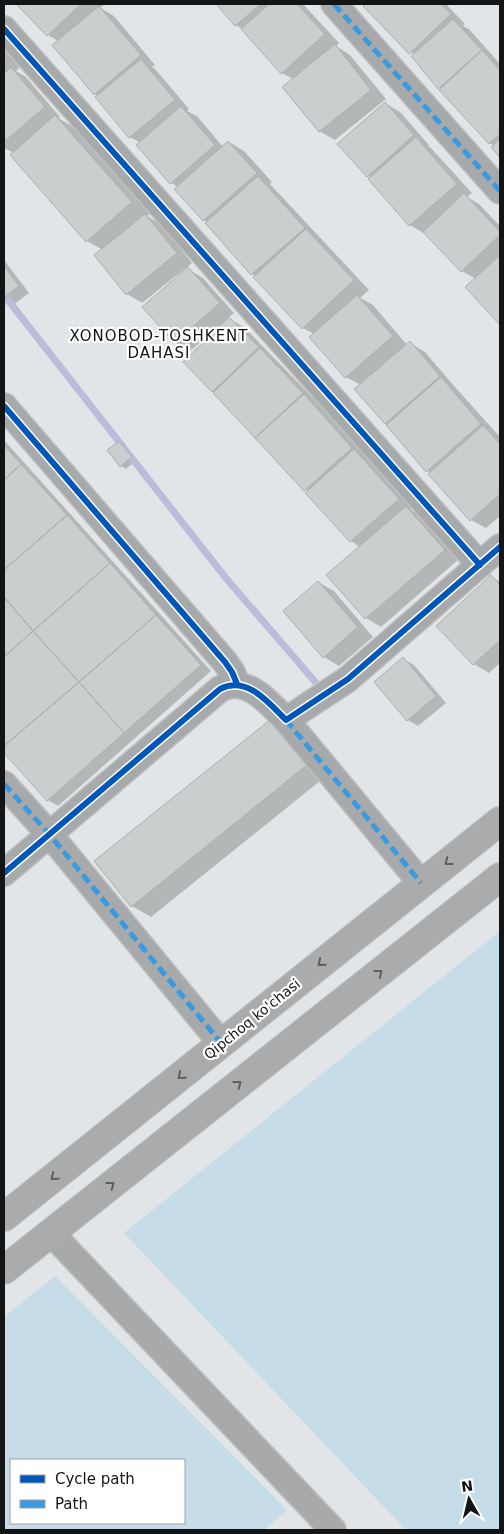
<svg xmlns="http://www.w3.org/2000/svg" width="504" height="1534" font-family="'DejaVu Sans',sans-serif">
<rect width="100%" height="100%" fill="#e2e5e7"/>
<path fill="#c6dce9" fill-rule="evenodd" d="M500 931V1530H406L124 1233Z
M55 1276 287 1510 264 1530H4V1317ZM11 1460H184V1523H11Z"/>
<path fill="#0003" d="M18 4H105L100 8 114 16 155 65 152 67 156 70 189 109 187 111 197 116 223 147 229 142 244 151 272 182 270 184 369 290 360 298 373 305 407 345 410 343 425 352 454 386 500 437V516L486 528 471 520 386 423 361 385 346 377 314 334 303 328 256 276 252 274 208 223 204 220 178 187 171 183 141 143 130 137 98 96 95 94 58 41 48 35Z
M218 4H303L339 43 336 46 350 55 386 99 335 140 319 131 293 79 282 73 243 29 235 25Z
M367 4H446L465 24 463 26 469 29 500 64V156L493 147 494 146 490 143 412 56 414 55 365 6Z
M4 50 20 67 16 71 26 77 60 117 58 118 75 128 150 214 147 216 161 224 192 263 142 303 127 294 103 250 87 241 14 153 4 148Z
M385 103 400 112 429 145 428 146 431 148 472 193 467 197 479 204 500 226V323L476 279 462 271 425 234 410 225 371 178 368 176Z
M4 260 29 293 13 305 4 299Z
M188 269 203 278 234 313 228 318 245 328 319 404 413 508 411 510 422 516 459 559 381 627 366 618 328 575 360 547 351 541 308 492 212 391 224 324 223 323 190 351 174 342Z
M4 440 211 671 58 806 48 800 4 751Z
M120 442 125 445 136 460 126 469 121 466Z
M491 577 500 582V663L489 673 474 664 438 626Z
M318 582 334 591 373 637 339 666 324 657Z
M403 659 414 665 446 703 418 726 408 720Z
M270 721 325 777 151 917 132 906Z"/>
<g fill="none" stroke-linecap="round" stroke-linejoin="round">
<path stroke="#bcbcda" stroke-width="7" d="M4 295 225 577 317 684"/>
</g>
<path fill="#cbcecf" stroke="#acafb0" d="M16 4H81L47 36Z
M216 4H261L235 26Z
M269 4H297L325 34 281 74 241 29Z
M365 4H441L451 14 409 54 363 6Z
M99 6 141 55 94 95 52 45Z
M453 19 482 50 438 89 411 56Z
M335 44 371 90 319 132 282 87Z
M482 50 500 70V134L489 144 439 90Z
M141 59 175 100 129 138 95 97Z
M11 67 45 107 4 142V73Z
M385 102 414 135 367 177 337 144Z
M181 106 215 145 170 184 136 145Z
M55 115 132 202 86 242 10 155Z
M416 137 457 184 409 226 368 179Z
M500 139V158L491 147Z
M228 141 257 173 203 221 174 189Z
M258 176 305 228 251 275 205 223Z
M464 193 500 232V235L461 272 423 232Z
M145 214 177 253 126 295 94 255Z
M306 229 354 280 302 329 253 277Z
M500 255V322L499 324 465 287Z
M4 266 19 286 4 298Z
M188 267 220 303 174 343 142 307Z
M357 295 393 336 345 378 309 337Z
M229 317 259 347 212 392 183 362Z
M410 341 440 376 385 424 354 389Z
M260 348 303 393 255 438 213 393Z
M441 377 481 424 426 472 386 425Z
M304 394 352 448 304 491 255 438Z
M483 425 500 444V494L470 521 428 474Z
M119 441 132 457 120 467 107 450Z
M4 445 21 464 4 480Z
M354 449 399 499 350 542 305 493Z
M21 464 67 515 4 570V480Z
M406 506 445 550 365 619 326 575Z
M67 515 110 563 33 631 4 597V570Z
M110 563 156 615 79 682 33 631Z
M491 575 500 585V640L473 665 436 626Z
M318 581 358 627 323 658 283 611Z
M4 597 33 631 4 657Z
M156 615 201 665 124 733 79 682Z
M33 631 79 682 4 746V657Z
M403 657 436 696 407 721 374 682Z
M79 682 124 733 47 801 4 753V746Z
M270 720 307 765 131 907 94 861Z"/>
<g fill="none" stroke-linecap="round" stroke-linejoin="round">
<defs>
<path id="minor" d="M334 4 500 191
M4 29 480 565
M4 406 225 662 232 672 237 684
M286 720 421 883
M4 784 50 835 221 1043
M4 873 220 689C247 675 269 703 286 720L348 679 500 547
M51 1233 333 1530"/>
<path id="major" d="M4 1217 500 821
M4 1270 500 877"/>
</defs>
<use href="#minor" stroke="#bdbfc0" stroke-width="28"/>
<use href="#major" stroke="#bdbfc0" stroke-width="30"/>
<use href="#minor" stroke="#a7a9aa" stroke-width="25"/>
<use href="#major" stroke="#aaabac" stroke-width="28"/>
<path stroke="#3a9adf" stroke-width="5" stroke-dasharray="10 5" stroke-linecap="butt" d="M334 4 500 191
M286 720 421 883
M4 784 50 835 221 1043"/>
<defs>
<path id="cycleway" d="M4 29 480 565
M4 406 225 662 232 672 237 684
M4 873 220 689C247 675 269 703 286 720L348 679 500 547"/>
</defs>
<use href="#cycleway" stroke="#fff" stroke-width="9"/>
<use href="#cycleway" stroke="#0057b8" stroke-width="6"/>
</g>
<defs><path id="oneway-chevron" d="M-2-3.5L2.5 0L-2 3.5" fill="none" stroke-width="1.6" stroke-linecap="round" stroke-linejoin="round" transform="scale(1.25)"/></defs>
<g stroke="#5e6060">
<use href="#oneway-chevron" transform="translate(448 862) rotate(142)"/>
<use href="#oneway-chevron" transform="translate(321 963) rotate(141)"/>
<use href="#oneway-chevron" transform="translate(379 973) rotate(-38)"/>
<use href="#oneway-chevron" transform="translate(181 1076) rotate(141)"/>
<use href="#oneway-chevron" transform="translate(238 1084) rotate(-38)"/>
<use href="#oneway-chevron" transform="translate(54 1177) rotate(141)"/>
<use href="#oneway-chevron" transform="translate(111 1185) rotate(-38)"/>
</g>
<g text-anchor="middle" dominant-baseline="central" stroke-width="4.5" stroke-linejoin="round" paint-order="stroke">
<g font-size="14" fill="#121415" stroke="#fff">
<text transform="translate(252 1019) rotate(-39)">Qipchoq ko'chasi</text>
</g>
<g font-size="15" letter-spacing="1" fill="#121415" stroke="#fff">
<text x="159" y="336">XONOBOD-TOSHKENT<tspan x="159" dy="17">DAHASI</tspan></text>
</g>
</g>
<rect width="504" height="1534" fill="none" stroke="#121415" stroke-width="10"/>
<rect x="10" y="1459" width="175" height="65" fill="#ffffff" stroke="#a0a1a1"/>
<rect x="20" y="1475" width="25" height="8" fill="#0057b8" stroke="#a0a1a1"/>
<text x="55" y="1484" font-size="15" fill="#121415">Cycle path</text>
<rect x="20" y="1500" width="25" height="8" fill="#3a9adf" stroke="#a0a1a1"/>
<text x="55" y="1509" font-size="15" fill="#121415">Path</text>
<g transform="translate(469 1499) rotate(352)" stroke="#ffffff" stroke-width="4" paint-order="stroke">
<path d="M0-4L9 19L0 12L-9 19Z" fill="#121415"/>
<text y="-8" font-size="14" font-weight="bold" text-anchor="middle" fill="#121415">N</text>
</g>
</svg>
